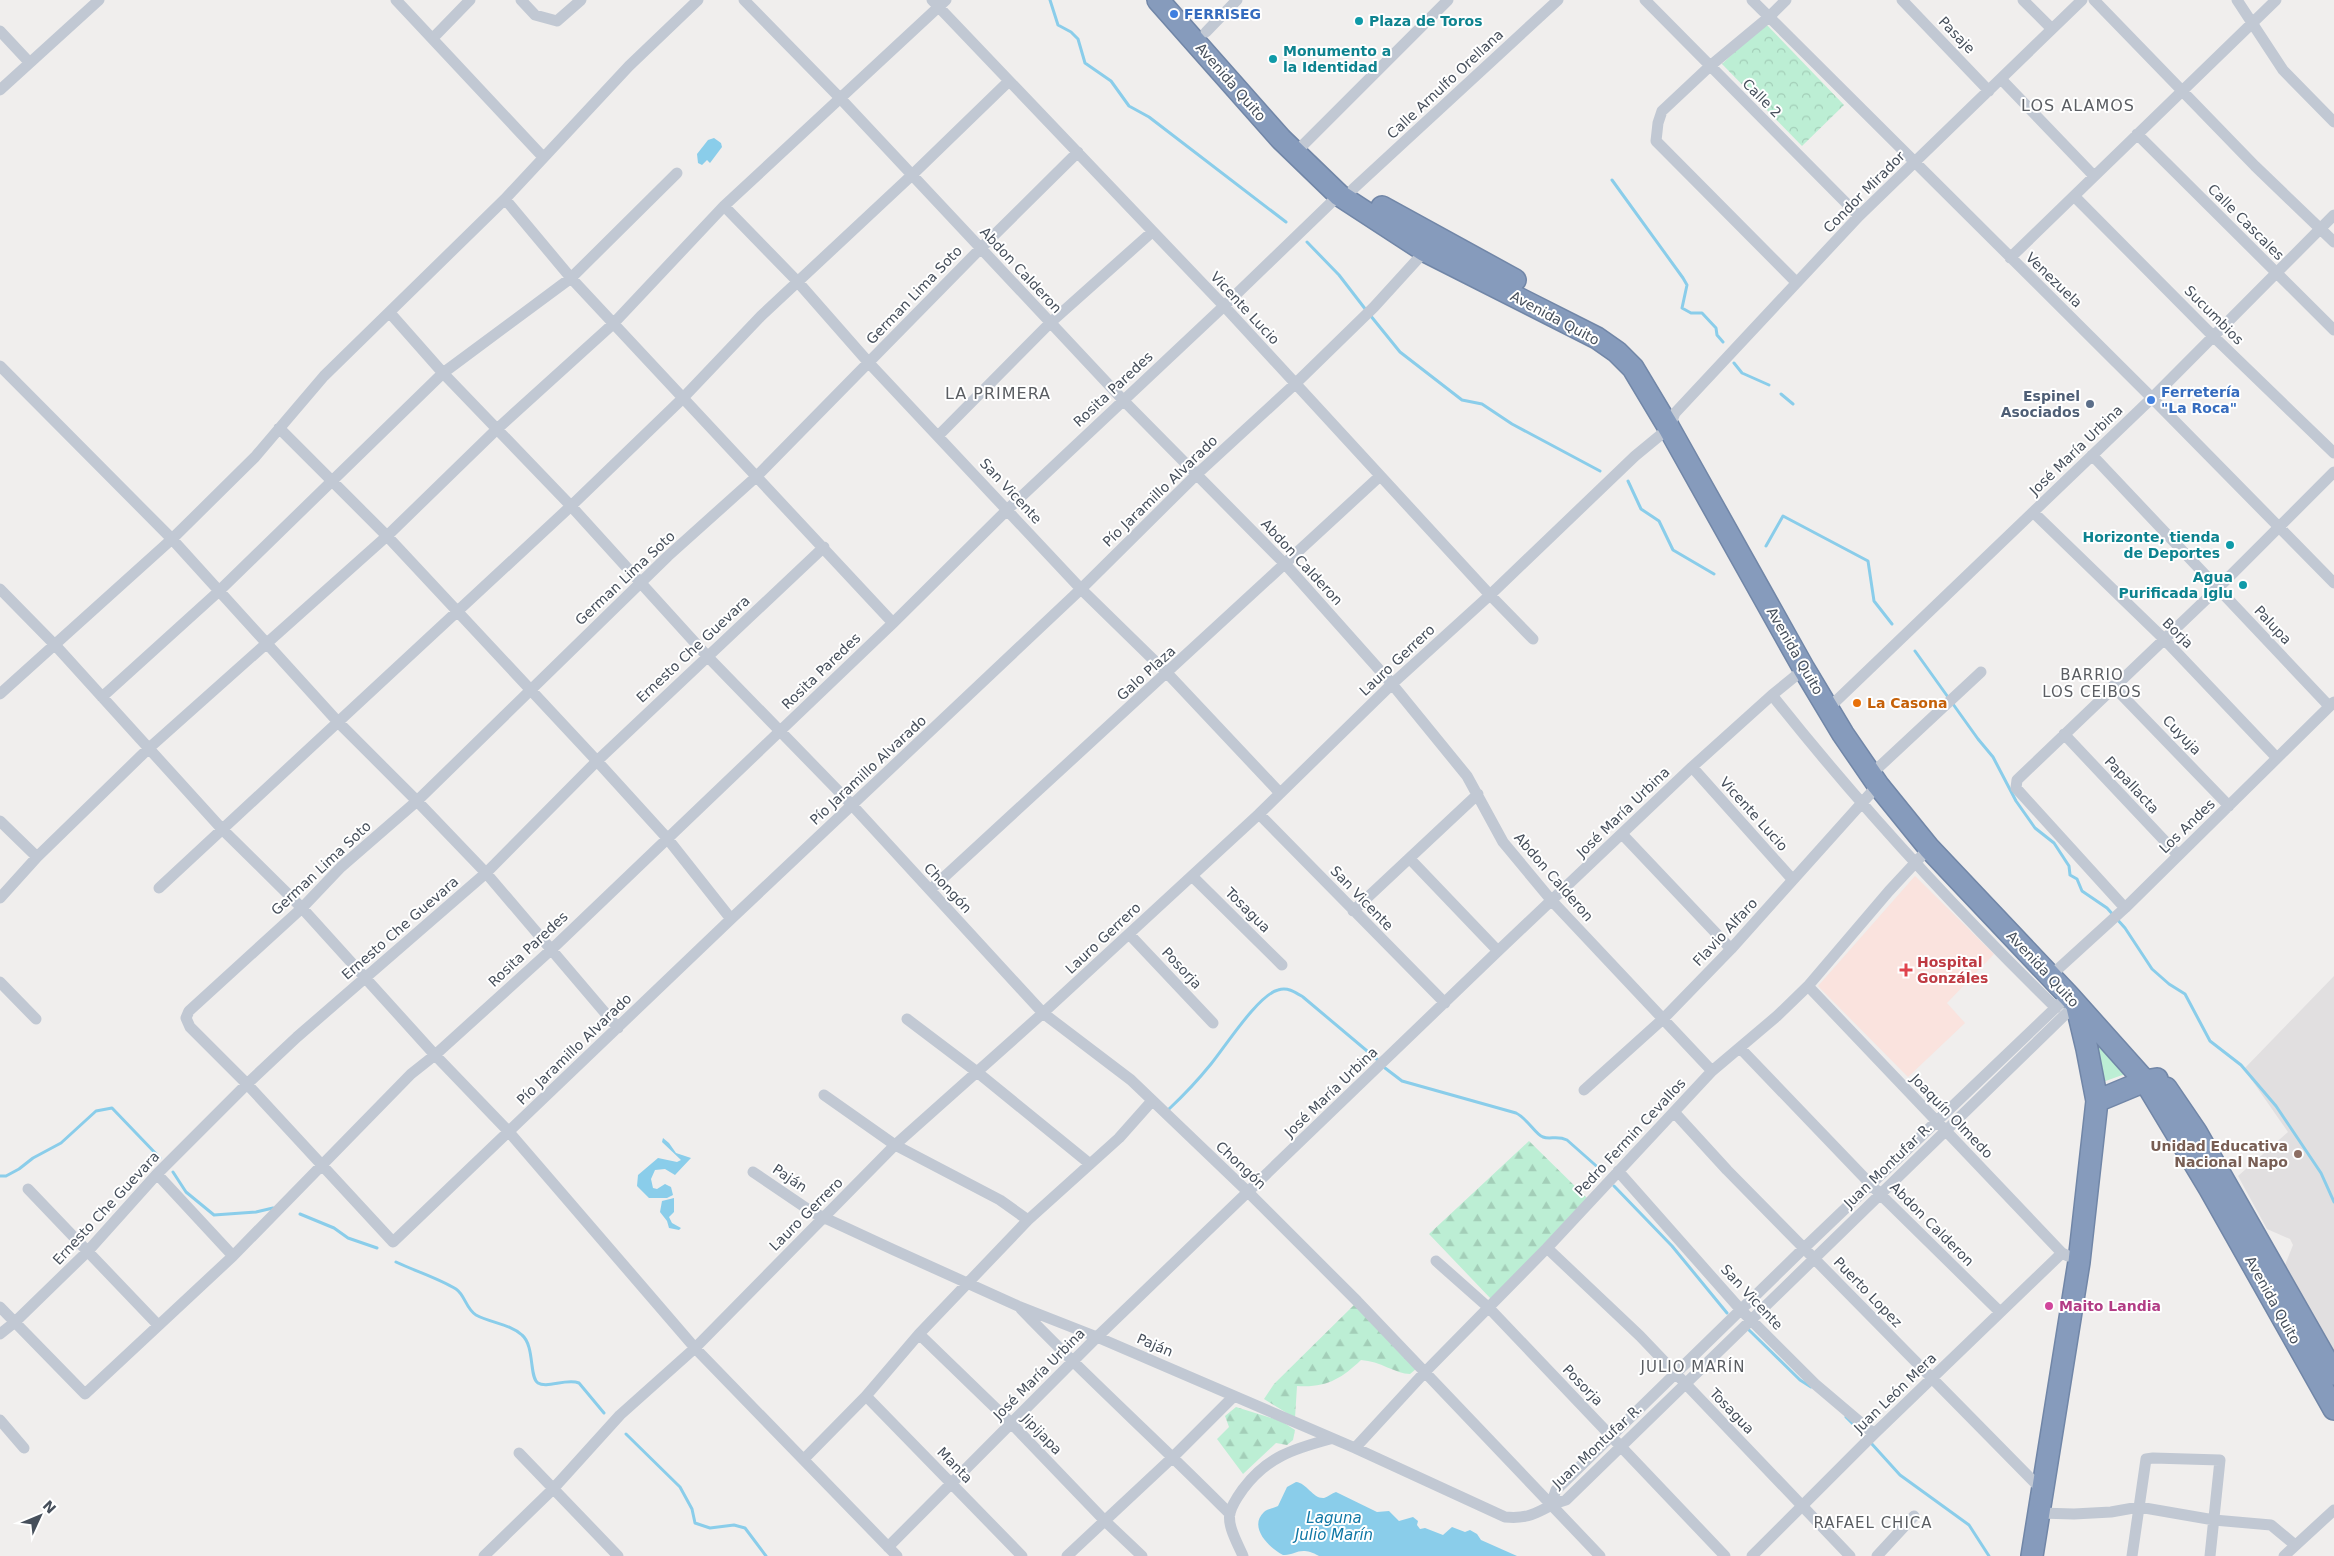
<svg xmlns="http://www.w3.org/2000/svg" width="2334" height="1556" font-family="'DejaVu Sans',sans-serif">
<defs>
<pattern id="forest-firs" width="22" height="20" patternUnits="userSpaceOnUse" patternTransform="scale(1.25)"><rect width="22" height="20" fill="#bceed4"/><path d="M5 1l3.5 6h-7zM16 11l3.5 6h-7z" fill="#a3ceb8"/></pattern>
<pattern id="park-crowns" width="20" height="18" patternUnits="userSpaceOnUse" patternTransform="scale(1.25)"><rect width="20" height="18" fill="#bceed4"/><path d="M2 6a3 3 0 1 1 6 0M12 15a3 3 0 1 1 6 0" fill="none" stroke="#a3ceb8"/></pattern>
</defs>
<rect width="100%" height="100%" fill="#f0eeed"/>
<path fill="#e1dfe0" d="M2334 976V1353L2285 1265 2293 1245 2290 1239 2267 1229 2238 1176 2288 1132 2244 1069Z"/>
<path fill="#fae3de" d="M1915 876 1994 954 1947 1003 1965 1023 1908 1077 1818 986Z"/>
<path fill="#bceed4" d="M2095 1036 2128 1073 2100 1083Z"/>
<path fill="url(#forest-firs)" d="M1529 1141 1587 1198 1492 1300 1429 1234Z
M1354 1305 1416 1369 1410 1374C1396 1374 1380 1361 1361 1360 1341 1379 1326 1388 1297 1386L1295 1418 1264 1399 1274 1384Z
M1236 1407 1281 1421 1295 1430 1293 1440 1287 1445 1276 1443 1243 1474 1217 1439 1229 1427 1225 1416Z"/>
<path fill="url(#park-crowns)" d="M1765 23 1844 105 1802 146 1722 64Z"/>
<path fill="#8acdea" d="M714 138 721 143 722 147 710 163 707 160 702 165 698 163 697 154 708 140Z
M663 1138 669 1143 676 1153 691 1158 675 1175 665 1169 655 1170 651 1179 653 1188 657 1189 665 1184 671 1187 673 1195 667 1198H649L637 1186 638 1175 658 1158 677 1162 681 1160 662 1142Z
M674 1198V1212L669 1217 672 1223 681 1228 679 1230 669 1228 667 1221 660 1212 662 1201Z
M1296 1482C1307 1483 1313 1499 1324 1498 1328 1497 1332 1493 1336 1492L1377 1512 1389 1511 1399 1521 1413 1517 1418 1521 1417 1525 1420 1529 1425 1528 1443 1535 1452 1527 1465 1532 1470 1530 1477 1534 1481 1540 1517 1556H1319C1299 1545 1296 1556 1283 1555 1269 1548 1248 1527 1264 1512 1267 1509 1274 1508 1278 1506L1287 1487Z"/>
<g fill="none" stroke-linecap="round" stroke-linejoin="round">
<path stroke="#8acdea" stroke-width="3" d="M1050 0 1058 25 1071 32 1078 39 1085 63 1111 81 1129 106 1149 117 1286 222
M1612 180 1683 278 1687 285 1682 308 1691 313H1702L1716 328 1717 335 1723 342
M1307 242 1339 275 1366 310
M1370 315 1400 352 1462 400 1482 404 1512 424 1600 471
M1734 363 1742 373 1769 385
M1781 394 1793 404
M1628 481 1641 509 1659 521 1673 550 1714 574
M1766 546 1783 516 1868 561 1874 601 1892 624
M1915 651 1978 739 1993 757 2016 801 2035 828 2054 843 2069 866 2070 875 2077 879 2082 891 2107 908 2125 928 2152 969 2169 984 2185 994 2210 1041 2241 1065 2276 1106 2321 1173 2334 1202
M1385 1068 1402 1081 1516 1113C1528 1119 1536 1135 1543 1137 1550 1140 1557 1135 1567 1140L1602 1171
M1169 1109C1184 1095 1198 1080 1211 1064 1225 1047 1258 995 1278 990 1288 987 1295 992 1303 997L1379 1061
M173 1172 186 1192 214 1215 256 1212 273 1208
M0 1176H6L19 1169 33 1158 61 1143 96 1111 112 1108 160 1158
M1614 1186 1672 1246 1727 1313
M300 1214 334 1228 348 1238 377 1248
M396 1262C415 1271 438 1278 456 1289 465 1295 466 1309 476 1315 491 1323 510 1324 522 1335 535 1346 529 1378 538 1383 547 1389 566 1378 579 1383L604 1413
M1749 1330 1800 1380 1811 1387
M1846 1417 1861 1432
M626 1434 680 1487 692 1509 695 1523 710 1528 734 1525 745 1528 766 1556
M1871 1443 1900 1475 1969 1525 1989 1556"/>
<defs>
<path id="highway" d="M1158 0 1281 139 1339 195 1425 251 1597 338 1617 352 1633 368 1669 428 1804 669 1843 734 1878 785 1929 848 2069 996 2145 1081 2210 1189 2334 1409
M1382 207 1515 280
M2166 1088 2196 1132 2334 1374
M2097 1101 2145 1081 2157 1079
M2032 1556 2079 1262 2097 1101 2087 1049 2077 1007"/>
</defs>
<use href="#highway" stroke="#7186a7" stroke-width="24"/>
<path stroke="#c1c8d3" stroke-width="11" d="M396 0 543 157
M521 0 535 15 557 21 581 0
M744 0 840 98 1123 400 1286 565 1392 684 1467 776 1503 842 1552 901 1712 1071
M932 0 1224 306 1490 595 1533 639
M1645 0 1859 216
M1752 0 2152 398 2334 583
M1786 0 1769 17 1710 66 1662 111 1658 123 1656 141 1796 282
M1902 0 1989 91
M2023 0 2052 29
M2094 0 2255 166 2334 242
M2237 0 2283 70 2334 122
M0 31 29 62
M1206 32 1237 0
M433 38 470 0
M2001 79 2094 176
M0 90 99 0
M2137 134 2334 330
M1303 145 1448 0
M1078 152 980 249 756 477 668 556 417 801 341 867 302 908 189 1011 186 1018 190 1027 247 1084 393 1242 731 919 1081 589 1197 474 1295 384 1374 307 1425 251
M1353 189 1558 0
M2074 196 2213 336 2334 453
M505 199 571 278 893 623
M724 206 797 281 869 363 1081 589 1168 674 1280 793
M2010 258 2276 0
M390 313 443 373 571 506 708 657 852 805 1043 1013 1131 1080 1248 1192 1357 1301 1600 1556
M0 366 172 539 338 722 417 801 486 873 618 1028
M279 428 387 536 597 761 667 838 731 919
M938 436 1050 323 1152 232
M2092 455 2329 706
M2033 512 2163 638 2277 758
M0 589 56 646 221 828 302 908 435 1055 509 1132 695 1348 897 1556
M2113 686 2229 806
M0 694 172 539 255 457 324 376 505 199 629 66 698 0
M1772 695C1860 806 1955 909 2056 1008
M102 697 218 592 443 373 571 278 677 173
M1835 702 2152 398 2334 215
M2064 734 2178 855
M1692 767 1793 880
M1879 767 1981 672
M1259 814 1445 1003
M0 821 37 857
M1622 834 1731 949
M1410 859 1498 951
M1192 876 1282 965
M159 888 571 506 682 399 761 316 912 175 1009 81
M930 890 1380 476
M0 898 37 857 148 749 387 536 497 429 613 324 724 206 946 0
M2125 908 2016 788 2017 780 2218 588 2334 472
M1353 911 1478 794
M1129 934 1213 1023
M2058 969 2125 908 2334 702
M0 982 36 1019
M1808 986 2062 1253 2068 1256
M907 1019 977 1072 1090 1164
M1740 1048 1880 1194 2000 1312
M1584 1090 1663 1019 1731 949 1878 785
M824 1095 895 1145 1000 1200 1028 1220
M1674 1112 1727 1170 2042 1490
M1618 1171 1741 1310 1815 1384 1874 1434
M753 1172 812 1212 894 1250 1018 1306 1097 1337 1355 1448 1505 1517C1536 1520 1540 1507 1566 1500L2077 1003
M157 1174 233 1256
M28 1189 158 1325
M1547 1248 1640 1336 1850 1556
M1436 1261 1489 1308 1725 1556
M0 1307 85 1394 233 1256 411 1074 435 1055 552 949 893 623 1008 509 1224 306 1339 195
M1021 1309C1088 1379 1161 1444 1230 1514
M0 1334 15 1322 88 1251 157 1174 247 1084 297 1037 486 873 597 761 824 547
M919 1334 1011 1423 1105 1521 1142 1556
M866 1396 1022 1556
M0 1420 24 1448
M1355 1448 1425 1372 1547 1248 1712 1071 1777 1016 1808 986 1889 891 1929 848
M519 1453 618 1556
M804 1459 866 1396 919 1334 1028 1220 1119 1138 1151 1102
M1551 1504 1556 1490 1803 1249 2071 993
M2039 1513 2074 1514 2111 1512 2139 1507 2214 1520 2271 1525 2295 1545
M888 1547 1097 1337 1498 951 1692 767 1772 695 1804 669
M484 1556 553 1489 620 1415 695 1348 895 1145 1043 1013 1259 814 1392 684 1490 595 1635 456 1669 428 1675 413 1859 216 2082 0
M1067 1556 1173 1457 1234 1396
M1243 1556C1238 1544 1227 1526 1230 1513 1232 1504 1238 1496 1243 1489 1267 1457 1293 1449 1330 1439
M1752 1556 1874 1434 2062 1253
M1877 1556 1914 1516
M2132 1556 2146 1459 2153 1458 2220 1460 2210 1556
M2284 1556 2334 1510"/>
<use href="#highway" stroke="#869bbc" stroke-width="21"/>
</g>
<g fill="#3f7fe0" stroke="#fff" stroke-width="2">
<circle cx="1174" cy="14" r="5"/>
<circle cx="2151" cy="400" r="5"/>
</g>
<g fill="#0f9aa8" stroke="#fff" stroke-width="2">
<circle cx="1359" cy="21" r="5"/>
<circle cx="1273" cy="59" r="5"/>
<circle cx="2230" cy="545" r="5"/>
<circle cx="2243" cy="585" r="5"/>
</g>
<circle fill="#5c6f8a" stroke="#fff" stroke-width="2" cx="2090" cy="404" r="5"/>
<circle fill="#e8710a" stroke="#fff" stroke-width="2" cx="1857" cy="703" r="5"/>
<path fill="#e0444e" stroke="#fff" stroke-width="2" d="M1903.5 962.5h5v5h5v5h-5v5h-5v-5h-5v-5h5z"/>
<circle fill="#8d6e63" stroke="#fff" stroke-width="2" cx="2298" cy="1154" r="5"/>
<circle fill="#d1479c" stroke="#fff" stroke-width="2" cx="2049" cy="1306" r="5"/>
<g text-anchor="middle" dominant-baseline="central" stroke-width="4" stroke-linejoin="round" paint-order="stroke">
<g font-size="14" font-weight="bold" fill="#366cbe" stroke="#fff" text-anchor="start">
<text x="1184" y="14">FERRISEG</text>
<text x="2161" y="392">Ferretería<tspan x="2161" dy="16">"La Roca"</tspan></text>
</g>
<g font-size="14" font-weight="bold" fill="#0d838f" stroke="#fff" text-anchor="start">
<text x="1369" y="21">Plaza de Toros</text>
<text x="1283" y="51">Monumento a<tspan x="1283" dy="16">la Identidad</tspan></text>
<text x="2220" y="537" text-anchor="end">Horizonte, tienda<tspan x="2220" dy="16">de Deportes</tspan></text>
<text x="2233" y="577" text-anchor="end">Agua<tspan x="2233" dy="16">Purificada Iglu</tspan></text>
</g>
<g font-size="14" fill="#464f5b" stroke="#fff">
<text transform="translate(1957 35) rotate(46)">Pasaje</text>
<text transform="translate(1231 82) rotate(49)">Avenida Quito</text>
<text transform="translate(1445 84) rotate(-43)">Calle Arnulfo Orellana</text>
<text transform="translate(1762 98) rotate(45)">Calle 2</text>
<text transform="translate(1864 192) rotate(-45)">Condor Mirador</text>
<text transform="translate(2246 222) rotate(45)">Calle Cascales</text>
<text transform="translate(1021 270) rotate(47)">Abdon Calderon</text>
<text transform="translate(2054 280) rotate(44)">Venezuela</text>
<text transform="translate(914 295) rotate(-46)">German Lima Soto</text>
<text transform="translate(1245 308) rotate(47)">Vicente Lucio</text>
<text transform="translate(2214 315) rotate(45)">Sucumbios</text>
<text transform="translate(1555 318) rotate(28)">Avenida Quito</text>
<text transform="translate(1113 389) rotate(-43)">Rosita Paredes</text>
<text transform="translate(2076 450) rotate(-44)">José María Urbina</text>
<text transform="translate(1011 491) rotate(47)">San Vicente</text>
<text transform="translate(1160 491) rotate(-44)">Pío Jaramillo Alvarado</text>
<text transform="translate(1302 562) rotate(47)">Abdon Calderon</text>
<text transform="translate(625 578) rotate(-43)">German Lima Soto</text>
<text transform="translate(2273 625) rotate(47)">Palupa</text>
<text transform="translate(2178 633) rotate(45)">Borja</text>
<text transform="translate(693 649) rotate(-43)">Ernesto Che Guevara</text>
<text transform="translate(1795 651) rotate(60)">Avenida Quito</text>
<text transform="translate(1397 660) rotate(-43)">Lauro Gerrero</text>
<text transform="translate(821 671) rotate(-44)">Rosita Paredes</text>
<text transform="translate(1146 673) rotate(-42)">Galo Plaza</text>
<text transform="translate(2182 735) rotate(46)">Cuyuja</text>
<text transform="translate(868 770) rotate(-43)">Pío Jaramillo Alvarado</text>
<text transform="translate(2132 785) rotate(47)">Papallacta</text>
<text transform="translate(1623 812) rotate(-44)">José María Urbina</text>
<text transform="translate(1754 814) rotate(48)">Vicente Lucio</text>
<text transform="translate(2187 826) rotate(-44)">Los Andes</text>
<text transform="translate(321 868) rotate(-43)">German Lima Soto</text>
<text transform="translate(1554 877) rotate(49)">Abdon Calderon</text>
<text transform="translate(948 888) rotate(47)">Chongón</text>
<text transform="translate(1362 898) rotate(46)">San Vicente</text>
<text transform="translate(1248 910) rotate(45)">Tosagua</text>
<text transform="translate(400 928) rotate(-41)">Ernesto Che Guevara</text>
<text transform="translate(1725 932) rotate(-47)">Flavio Alfaro</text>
<text transform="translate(1103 938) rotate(-43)">Lauro Gerrero</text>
<text transform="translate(528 949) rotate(-43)">Rosita Paredes</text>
<text transform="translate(1182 968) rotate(47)">Posorja</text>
<text transform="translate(2043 969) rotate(47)">Avenida Quito</text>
<text transform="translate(574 1049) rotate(-44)">Pío Jaramillo Alvarado</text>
<text transform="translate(1331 1092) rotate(-44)">José María Urbina</text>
<text transform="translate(1952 1116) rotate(46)">Joaquín Olmedo</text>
<text transform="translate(1630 1137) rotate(-47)">Pedro Fermin Cevallos</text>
<text transform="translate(1241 1165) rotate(43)">Chongón</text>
<text transform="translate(1888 1165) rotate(-44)">Juan Montufar R.</text>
<text transform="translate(790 1178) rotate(34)">Paján</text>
<text transform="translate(106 1208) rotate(-47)">Ernesto Che Guevara</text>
<text transform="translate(806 1214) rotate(-45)">Lauro Gerrero</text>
<text transform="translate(1932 1224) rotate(45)">Abdon Calderon</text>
<text transform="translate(1868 1292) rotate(46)">Puerto Lopez</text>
<text transform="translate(1752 1297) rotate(47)">San Vicente</text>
<text transform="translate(2273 1300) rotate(61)">Avenida Quito</text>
<text transform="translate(1155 1345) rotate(23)">Paján</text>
<text transform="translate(1039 1374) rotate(-45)">José María Urbina</text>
<text transform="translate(1583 1385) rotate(46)">Posorja</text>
<text transform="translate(1895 1393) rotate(-44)">Juan León Mera</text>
<text transform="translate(1732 1411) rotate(46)">Tosagua</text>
<text transform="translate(1042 1434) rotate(46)">Jipijapa</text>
<text transform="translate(1597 1446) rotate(-43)">Juan Montufar R.</text>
<text transform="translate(955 1465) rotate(46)">Manta</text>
</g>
<g font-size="14" font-weight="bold" fill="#4e5e75" stroke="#fff" text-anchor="end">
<text x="2080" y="396">Espinel<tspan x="2080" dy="16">Asociados</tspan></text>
</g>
<g font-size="14" font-weight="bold" fill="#c56008" stroke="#fff" text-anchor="start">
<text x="1867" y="703">La Casona</text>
</g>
<g font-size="14" font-weight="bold" fill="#be3a42" stroke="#fff" text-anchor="start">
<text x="1917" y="962">Hospital<tspan x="1917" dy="16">Gonzáles</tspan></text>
</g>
<g font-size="14" font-weight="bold" fill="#785e54" stroke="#fff" text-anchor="end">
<text x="2288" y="1146">Unidad Educativa<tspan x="2288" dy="16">Nacional Napo</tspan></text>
</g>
<g font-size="14" font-weight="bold" fill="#b23c85" stroke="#fff" text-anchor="start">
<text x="2059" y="1306">Maito Landia</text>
</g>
<g font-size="15" letter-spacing="1" fill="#5a5d62" stroke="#fff">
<text x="2092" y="675">BARRIO<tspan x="2092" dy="17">LOS CEIBOS</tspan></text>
<text x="1693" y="1367">JULIO MARÍN</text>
<text x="1873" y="1523">RAFAEL CHICA</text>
</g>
<g font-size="15" font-style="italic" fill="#0f77a5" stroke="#fff">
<text x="1334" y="1518">Laguna<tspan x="1334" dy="17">Julio Marín</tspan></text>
</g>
<g font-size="16" letter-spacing="1" fill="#5a5d62" stroke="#fff">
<text x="2078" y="105">LOS ALAMOS</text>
<text x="998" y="393">LA PRIMERA</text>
</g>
</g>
<g transform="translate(40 1516) rotate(46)" stroke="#ffffff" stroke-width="4" paint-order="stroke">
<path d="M0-4L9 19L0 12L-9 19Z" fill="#464f5b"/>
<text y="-8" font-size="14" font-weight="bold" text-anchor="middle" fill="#464f5b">N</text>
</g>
</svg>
